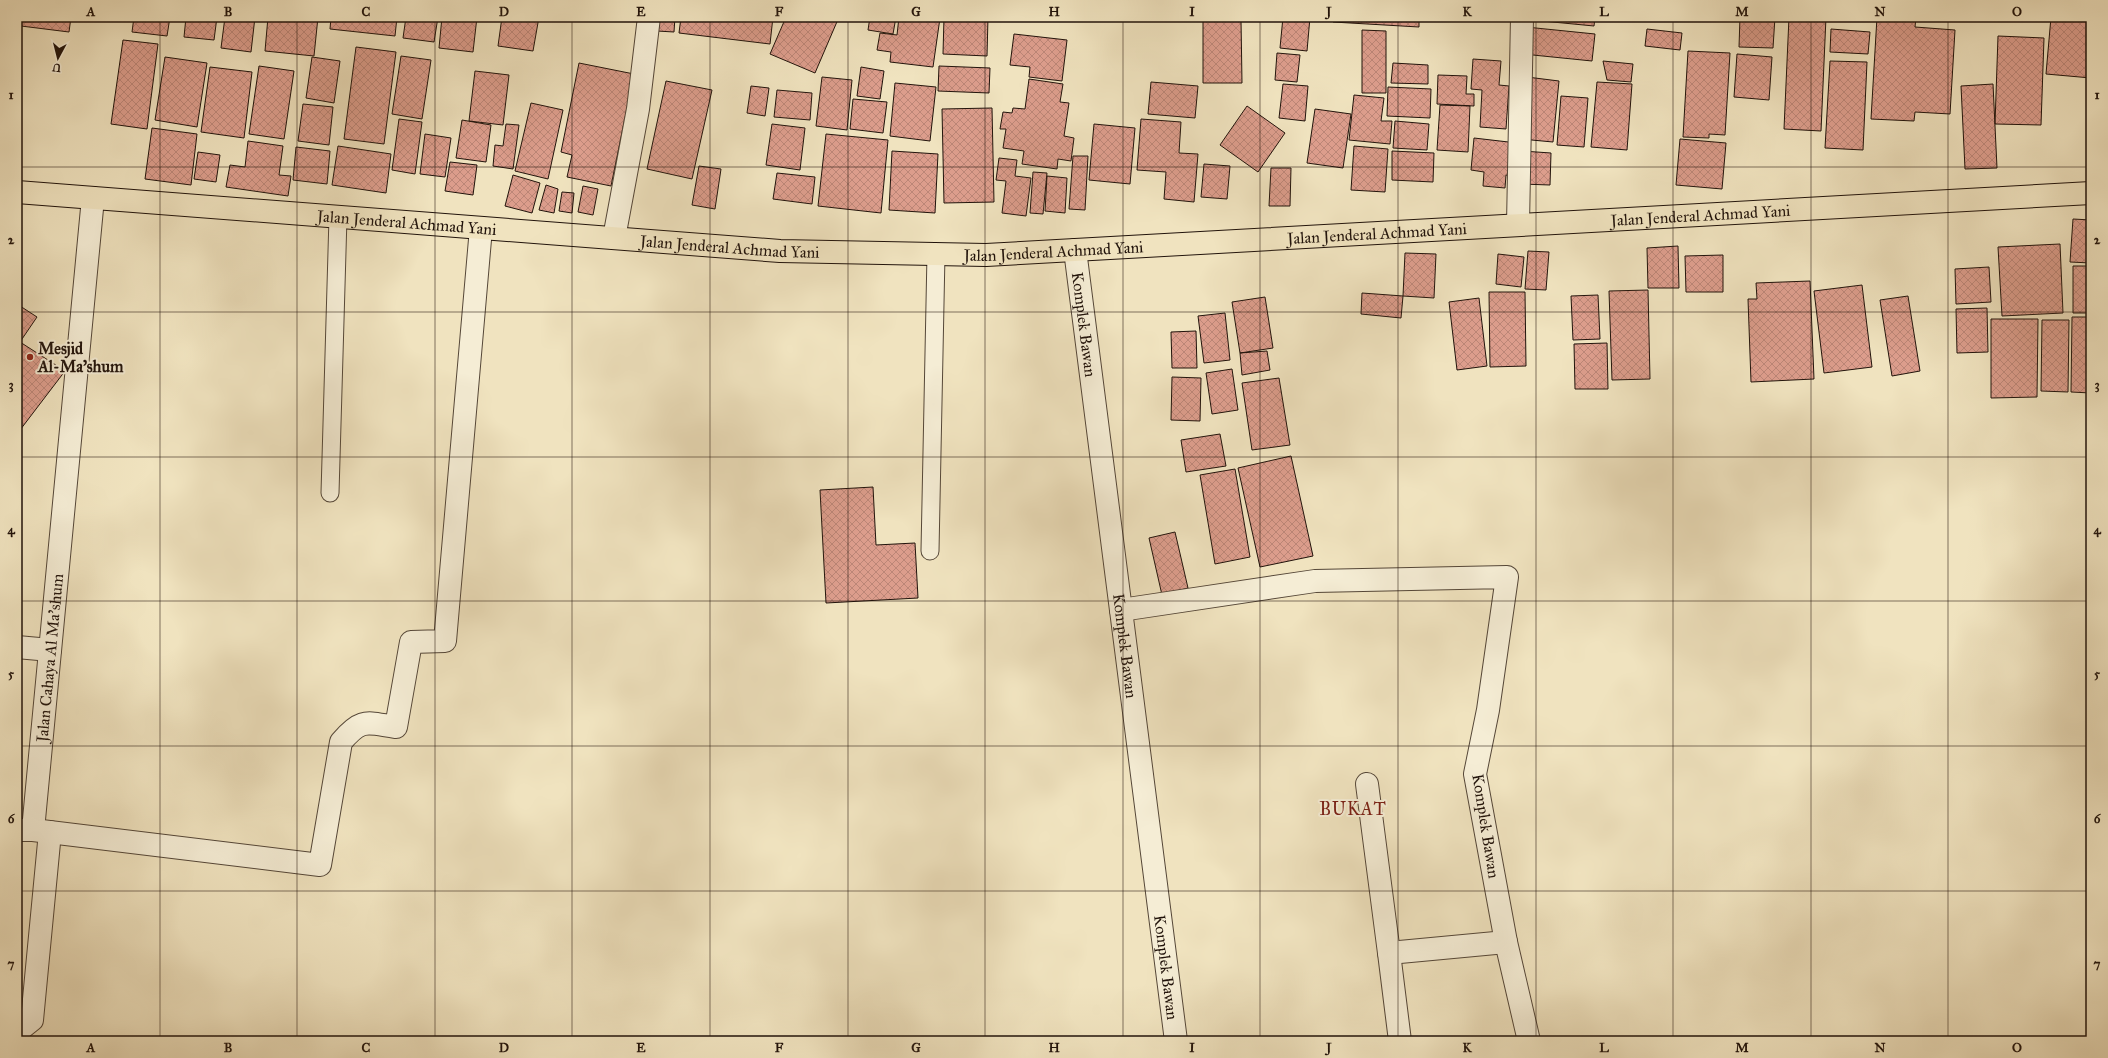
<svg xmlns="http://www.w3.org/2000/svg" width="2108" height="1058" font-family="'IM FELL Great Primer',serif">
<defs>
<pattern id="building-cross-hatch" width="8" height="8" patternUnits="userSpaceOnUse"><rect width="8" height="8" fill="#dc9d8c"/><path d="M0 0l8 8M0 8l8-8" fill="none" stroke="#bc8677"/></pattern>
</defs>
<rect width="100%" height="100%" fill="#f0e3bf"/>
<filter id="stains"><feTurbulence type="fractalNoise" baseFrequency=".005" numOctaves="4"/><feColorMatrix values="0 0 0 0 .2 0 0 0 0 .09 0 0 0 0 .02 0 0 0 .5 -.17"/></filter>
<radialGradient id="worn" r=".72"><stop offset=".6" stop-color="#630" stop-opacity="0"/><stop offset="1" stop-color="#630" stop-opacity=".3"/></radialGradient>
<path fill="url(#building-cross-hatch)" stroke="#21130b" d="M22 17H71L69 32 21 26Z
M134 17H170L167 36 132 32Z
M186 17H217L214 40 184 37Z
M225 17H255L251 52 221 48Z
M268 17H318L314 56 265 51Z
M331 17H397L395 36 330 29Z
M406 17H438L434 42 403 38Z
M442 17H477L473 52 439 48Z
M502 17H539L533 51 498 46Z
M659 17H675L674 32 657 31Z
M681 17H773L770 44 679 33Z
M786 17H839L815 73 770 54Z
M870 17H896L893 34 868 30Z
M899 17 940 18 933 67 890 62 891 52 877 50 880 33 897 35Z
M944 17H988L987 56 943 54Z
M1283 17H1310L1307 51 1280 48Z
M1333 17H1419V27L1333 22Z
M1532 17H1595L1594 26 1532 20Z
M1740 17H1775L1773 48 1739 47Z
M1789 17H1826L1821 131 1784 129Z
M1877 17H1916L1915 27 1955 30 1950 114 1915 112 1914 121 1871 119Z
M2051 17H2091V78L2046 74Z
M1203 20H1241L1242 83H1203Z
M1526 27 1595 34 1592 61 1523 54Z
M1647 29 1682 33 1680 50 1645 46Z
M1831 29 1870 32 1868 54 1830 52Z
M1362 30 1386 31V93H1362Z
M1014 34 1067 40 1062 81 1029 77 1030 67 1010 65Z
M1998 36 2044 38 2041 125 1995 124Z
M123 40 158 44 147 129 111 124Z
M356 47 396 52 384 144 344 139Z
M1688 51 1730 53 1725 135 1709 134V138L1683 137Z
M1277 53 1300 55 1297 82 1275 80Z
M1737 54 1772 57 1769 100 1734 97Z
M401 56 431 60 422 119 392 114Z
M165 57 207 63 197 127 155 120Z
M312 57 340 61 334 103 306 98Z
M1473 59 1501 61 1499 85 1509 86 1506 129 1480 127 1482 90 1471 89Z
M1603 61 1633 64 1631 82 1607 80Z
M1830 61 1867 62 1863 150 1825 148Z
M579 63 634 74 611 186 567 177 572 155 561 152Z
M1393 63 1428 65V84L1391 83Z
M259 66 294 71 284 139 249 134Z
M939 66 990 68 989 93 938 91Z
M210 67 252 72 244 138 201 132Z
M861 67 884 71 880 99 857 96Z
M475 71 509 75 503 125 469 121Z
M1438 75 1467 76 1466 94H1474V106L1437 104Z
M822 77 852 80 847 130 816 126Z
M1527 77 1559 81 1553 142 1521 139Z
M1029 79 1063 84 1060 102 1069 103 1064 136 1074 138 1071 161 1058 159 1057 169 1022 164 1024 151 1003 148 1006 129H1000L1003 112 1012 113 1013 108 1025 109Z
M666 81 712 90 692 179 647 169Z
M1151 82 1198 86 1195 118 1148 114Z
M1597 82 1632 84 1627 150 1591 147Z
M895 83 936 87 930 141 890 136Z
M1283 84 1308 86 1305 121 1279 118Z
M1993 84 1997 168 1965 169 1961 86Z
M751 86 769 88 765 116 747 113Z
M1388 87 1431 89 1430 118 1387 116Z
M777 90 812 93 810 120 774 117Z
M1354 95 1384 98 1381 121H1392L1390 144 1349 140Z
M1561 96 1588 98 1584 147 1557 145Z
M853 99 887 102 883 133 850 129Z
M531 103 563 110 548 179 515 171Z
M303 104 333 107 329 145 298 141Z
M1440 105 1470 106 1468 152 1437 150Z
M1247 106 1285 133 1258 172 1220 145Z
M992 108 994 202 944 203 942 109Z
M1315 109 1351 114 1343 168 1307 163Z
M399 119 422 122 415 174 392 170Z
M1141 119 1181 122 1179 153 1198 154 1194 202 1164 199 1166 172 1137 170Z
M462 120 491 125 486 162 456 158Z
M1395 121 1429 124 1427 150 1393 148Z
M506 124 519 125 513 169 493 166 495 145 503 146Z
M772 124 805 128 800 170 766 165Z
M1094 124 1135 128 1130 184 1089 180Z
M152 128 197 134 191 185 145 179Z
M425 134 451 138 445 177 420 174Z
M826 134 888 140 881 213 818 206Z
M1474 138 1517 143 1516 176 1506 175 1505 188 1483 186 1484 172 1471 170Z
M1680 139 1726 143 1722 189 1676 185Z
M248 141 283 146 279 175 291 176 288 196 226 187 230 165 245 167Z
M338 146 391 154 386 193 332 185Z
M1354 146 1388 149 1385 192 1351 190Z
M296 147 330 151 327 184 293 180Z
M892 151 938 154 935 213 889 210Z
M1392 151 1434 153 1433 182 1392 180Z
M1522 151 1551 153 1550 185 1521 184Z
M198 152 220 155 216 182 194 179Z
M1073 156H1088L1085 210 1069 209Z
M999 158 1017 160 1015 176 1031 178 1026 216 1002 213 1006 181 996 180Z
M450 162 477 165 473 195 445 191Z
M1204 164 1230 166 1227 199 1201 197Z
M699 166 721 169 715 209 692 205Z
M1271 168H1291L1290 206H1269Z
M1033 172 1047 173 1043 214 1030 213Z
M777 173 815 177 812 204 773 199Z
M513 175 540 183 532 213 505 206Z
M1047 176 1067 178 1065 213 1045 211Z
M546 185 558 189 554 213 539 210Z
M583 186 598 189 593 215 578 212Z
M562 192 574 193 572 213 559 211Z
M2073 219 2091 220V263L2070 262Z
M2060 244 2063 313 2002 316 1998 247Z
M1678 246 1679 288H1648L1647 248Z
M1528 251 1549 252 1546 290 1525 289Z
M1405 253 1436 254 1434 298 1403 296Z
M1498 254 1524 257 1521 287 1496 284Z
M1723 255V292H1686L1685 256Z
M2073 266H2091V313H2073Z
M1989 267 1991 302 1956 304 1955 269Z
M1810 281 1814 379 1751 382 1748 299H1757L1756 283Z
M1862 285 1872 367 1824 373 1814 291Z
M1648 290 1650 379 1612 380 1609 291Z
M1489 292H1525L1526 366 1490 367Z
M1362 293 1403 296 1401 318 1361 314Z
M1598 295 1600 339 1573 340 1571 296Z
M1908 296 1920 371 1892 376 1880 300Z
M1265 297 1273 348 1240 353 1232 302Z
M1479 298 1487 366 1457 370 1449 302Z
M17 304 37 317 20 342 65 371 17 434Z
M1987 308 1988 352 1957 353 1956 309Z
M1225 313 1230 360 1204 363 1198 316Z
M2072 317H2091V393L2071 392Z
M1991 319H2038L2037 397 1991 398Z
M2042 320H2069L2068 392 2041 391Z
M1196 331 1197 368H1172L1171 332Z
M1607 343 1608 389H1575L1574 344Z
M1267 351 1270 370 1242 375 1240 353Z
M1232 369 1238 410 1212 414 1206 373Z
M1172 377 1201 378 1200 421 1171 420Z
M1279 378 1290 445 1252 450 1242 383Z
M1220 434 1226 466 1186 472 1181 440Z
M1291 456 1313 556 1260 567 1238 468Z
M1235 469 1250 557 1215 564 1200 475Z
M873 487 876 545 915 543 918 598 826 603 820 490Z
M1175 532 1188 588 1162 595 1149 538Z"/>
<g fill="none" stroke-linecap="round" stroke-linejoin="round">
<defs>
<path id="service" d="M330 493 338 217
M930 551 936 254"/>
<g id="minor">
<path d="M1518 224 1522 17"/>
<path d="M614 238 638 109 649 17"/>
<path id="s1" d="M1075 250 1176 1041"/>
<path d="M1121 610 1315 581 1507 577 1488 710 1475 774 1506 942 1529 1041"/>
<path d="M17 647 50 650"/>
<path d="M1367 784 1389 953 1506 942"/>
<path d="M17 830H33L320 865 341 742C362 717 367 723 396 727L411 642 445 641 481 228"/>
<path id="s2" d="M33 830 93 198"/>
<path d="M1389 953 1400 1041"/>
<path d="M17 1032 32 1020 50 832"/>
</g>
<g id="primary">
<path id="s3" d="M17 192 780 251 986 255 2091 193"/>
</g>
</defs>
<use href="#service" stroke="#554738" stroke-width="19"/>
<use href="#minor" stroke="#554738" stroke-width="24"/>
<use href="#primary" stroke="#21130b" stroke-width="24"/>
<use href="#service" stroke="#f5edd5" stroke-width="17"/>
<use href="#minor" stroke="#f5edd5" stroke-width="22"/>
<use href="#primary" stroke="#f0e3bf" stroke-width="22"/>
</g>
<path fill="none" stroke="#21130b" stroke-width="1" stroke-opacity="0.55" d="M160 17V1041M297 17V1041M435 17V1041M572 17V1041M710 17V1041M848 17V1041M985 17V1041M1123 17V1041M1260 17V1041M1398 17V1041M1536 17V1041M1673 17V1041M1811 17V1041M1948 17V1041M17 167H2091M17 312H2091M17 457H2091M17 601H2091M17 746H2091M17 891H2091"/>
<circle fill="#8f2418" stroke="#f5edd5" stroke-width="1.5" cx="30" cy="357" r="4"/>
<g text-anchor="middle" dominant-baseline="central" stroke-width="4" stroke-linejoin="round" paint-order="stroke">
<g font-size="16" fill="#21130b" stroke="#f5edd5">
<text stroke="none"><textPath href="#s3" startOffset="1687">Jalan Jenderal Achmad Yani</textPath></text>
<text stroke="none"><textPath href="#s3" startOffset="391">Jalan Jenderal Achmad Yani</textPath></text>
<text stroke="none"><textPath href="#s3" startOffset="1363">Jalan Jenderal Achmad Yani</textPath></text>
<text stroke="none"><textPath href="#s3" startOffset="715">Jalan Jenderal Achmad Yani</textPath></text>
<text stroke="none"><textPath href="#s3" startOffset="1039">Jalan Jenderal Achmad Yani</textPath></text>
<text stroke="none"><textPath href="#s1" startOffset="75">Komplek Bawan</textPath></text>
<text stroke="none"><textPath href="#s1" startOffset="399">Komplek Bawan</textPath></text>
<text stroke="none"><textPath href="#s2" startOffset="173">Jalan Cahaya Al Ma'shum</textPath></text>
<text transform="translate(1486 826) rotate(81)">Komplek Bawan</text>
<text stroke="none"><textPath href="#s1" startOffset="723">Komplek Bawan</textPath></text>
</g>
<g font-size="16" font-weight="bold" fill="#21130b" stroke="#f5edd5" text-anchor="start">
<text x="38" y="348">Mesjid<tspan x="38" dy="18">Al-Ma'shum</tspan></text>
</g>
<g font-size="18" letter-spacing="1" fill="#7a1f14" stroke="#f5edd5">
<text x="1353" y="809">BUKAT</text>
</g>
</g>
<rect width="2108" height="1058" fill="none" stroke="#f0e3bf" stroke-width="44"/>
<g transform="translate(58 58) rotate(187)" stroke="#f5edd5" stroke-width="3" paint-order="stroke">
<path d="M0-3L7 15L0 10L-7 15Z" fill="#21130b"/>
<text y="-6" font-size="11" font-weight="bold" text-anchor="middle" fill="#21130b">U</text>
</g>
<rect x="22" y="22" width="2064" height="1014" fill="none" stroke="#21130b" stroke-width="1.5"/>
<g font-size="13" text-anchor="middle" font-weight="bold" fill="#21130b">
<text x="91" y="16">A</text>
<text x="228" y="16">B</text>
<text x="366" y="16">C</text>
<text x="504" y="16">D</text>
<text x="641" y="16">E</text>
<text x="779" y="16">F</text>
<text x="916" y="16">G</text>
<text x="1054" y="16">H</text>
<text x="1192" y="16">I</text>
<text x="1329" y="16">J</text>
<text x="1467" y="16">K</text>
<text x="1604" y="16">L</text>
<text x="1742" y="16">M</text>
<text x="1880" y="16">N</text>
<text x="2017" y="16">O</text>
<text x="11" y="99">1</text>
<text x="2097" y="99">1</text>
<text x="11" y="244">2</text>
<text x="2097" y="244">2</text>
<text x="11" y="389">3</text>
<text x="2097" y="389">3</text>
<text x="11" y="534">4</text>
<text x="2097" y="534">4</text>
<text x="11" y="678">5</text>
<text x="2097" y="678">5</text>
<text x="11" y="823">6</text>
<text x="2097" y="823">6</text>
<text x="11" y="968">7</text>
<text x="2097" y="968">7</text>
<text x="91" y="1052">A</text>
<text x="228" y="1052">B</text>
<text x="366" y="1052">C</text>
<text x="504" y="1052">D</text>
<text x="641" y="1052">E</text>
<text x="779" y="1052">F</text>
<text x="916" y="1052">G</text>
<text x="1054" y="1052">H</text>
<text x="1192" y="1052">I</text>
<text x="1329" y="1052">J</text>
<text x="1467" y="1052">K</text>
<text x="1604" y="1052">L</text>
<text x="1742" y="1052">M</text>
<text x="1880" y="1052">N</text>
<text x="2017" y="1052">O</text>
</g>
<rect width="100%" height="100%" filter="url(#stains)"/>
<rect width="100%" height="100%" fill="url(#worn)"/>
</svg>
